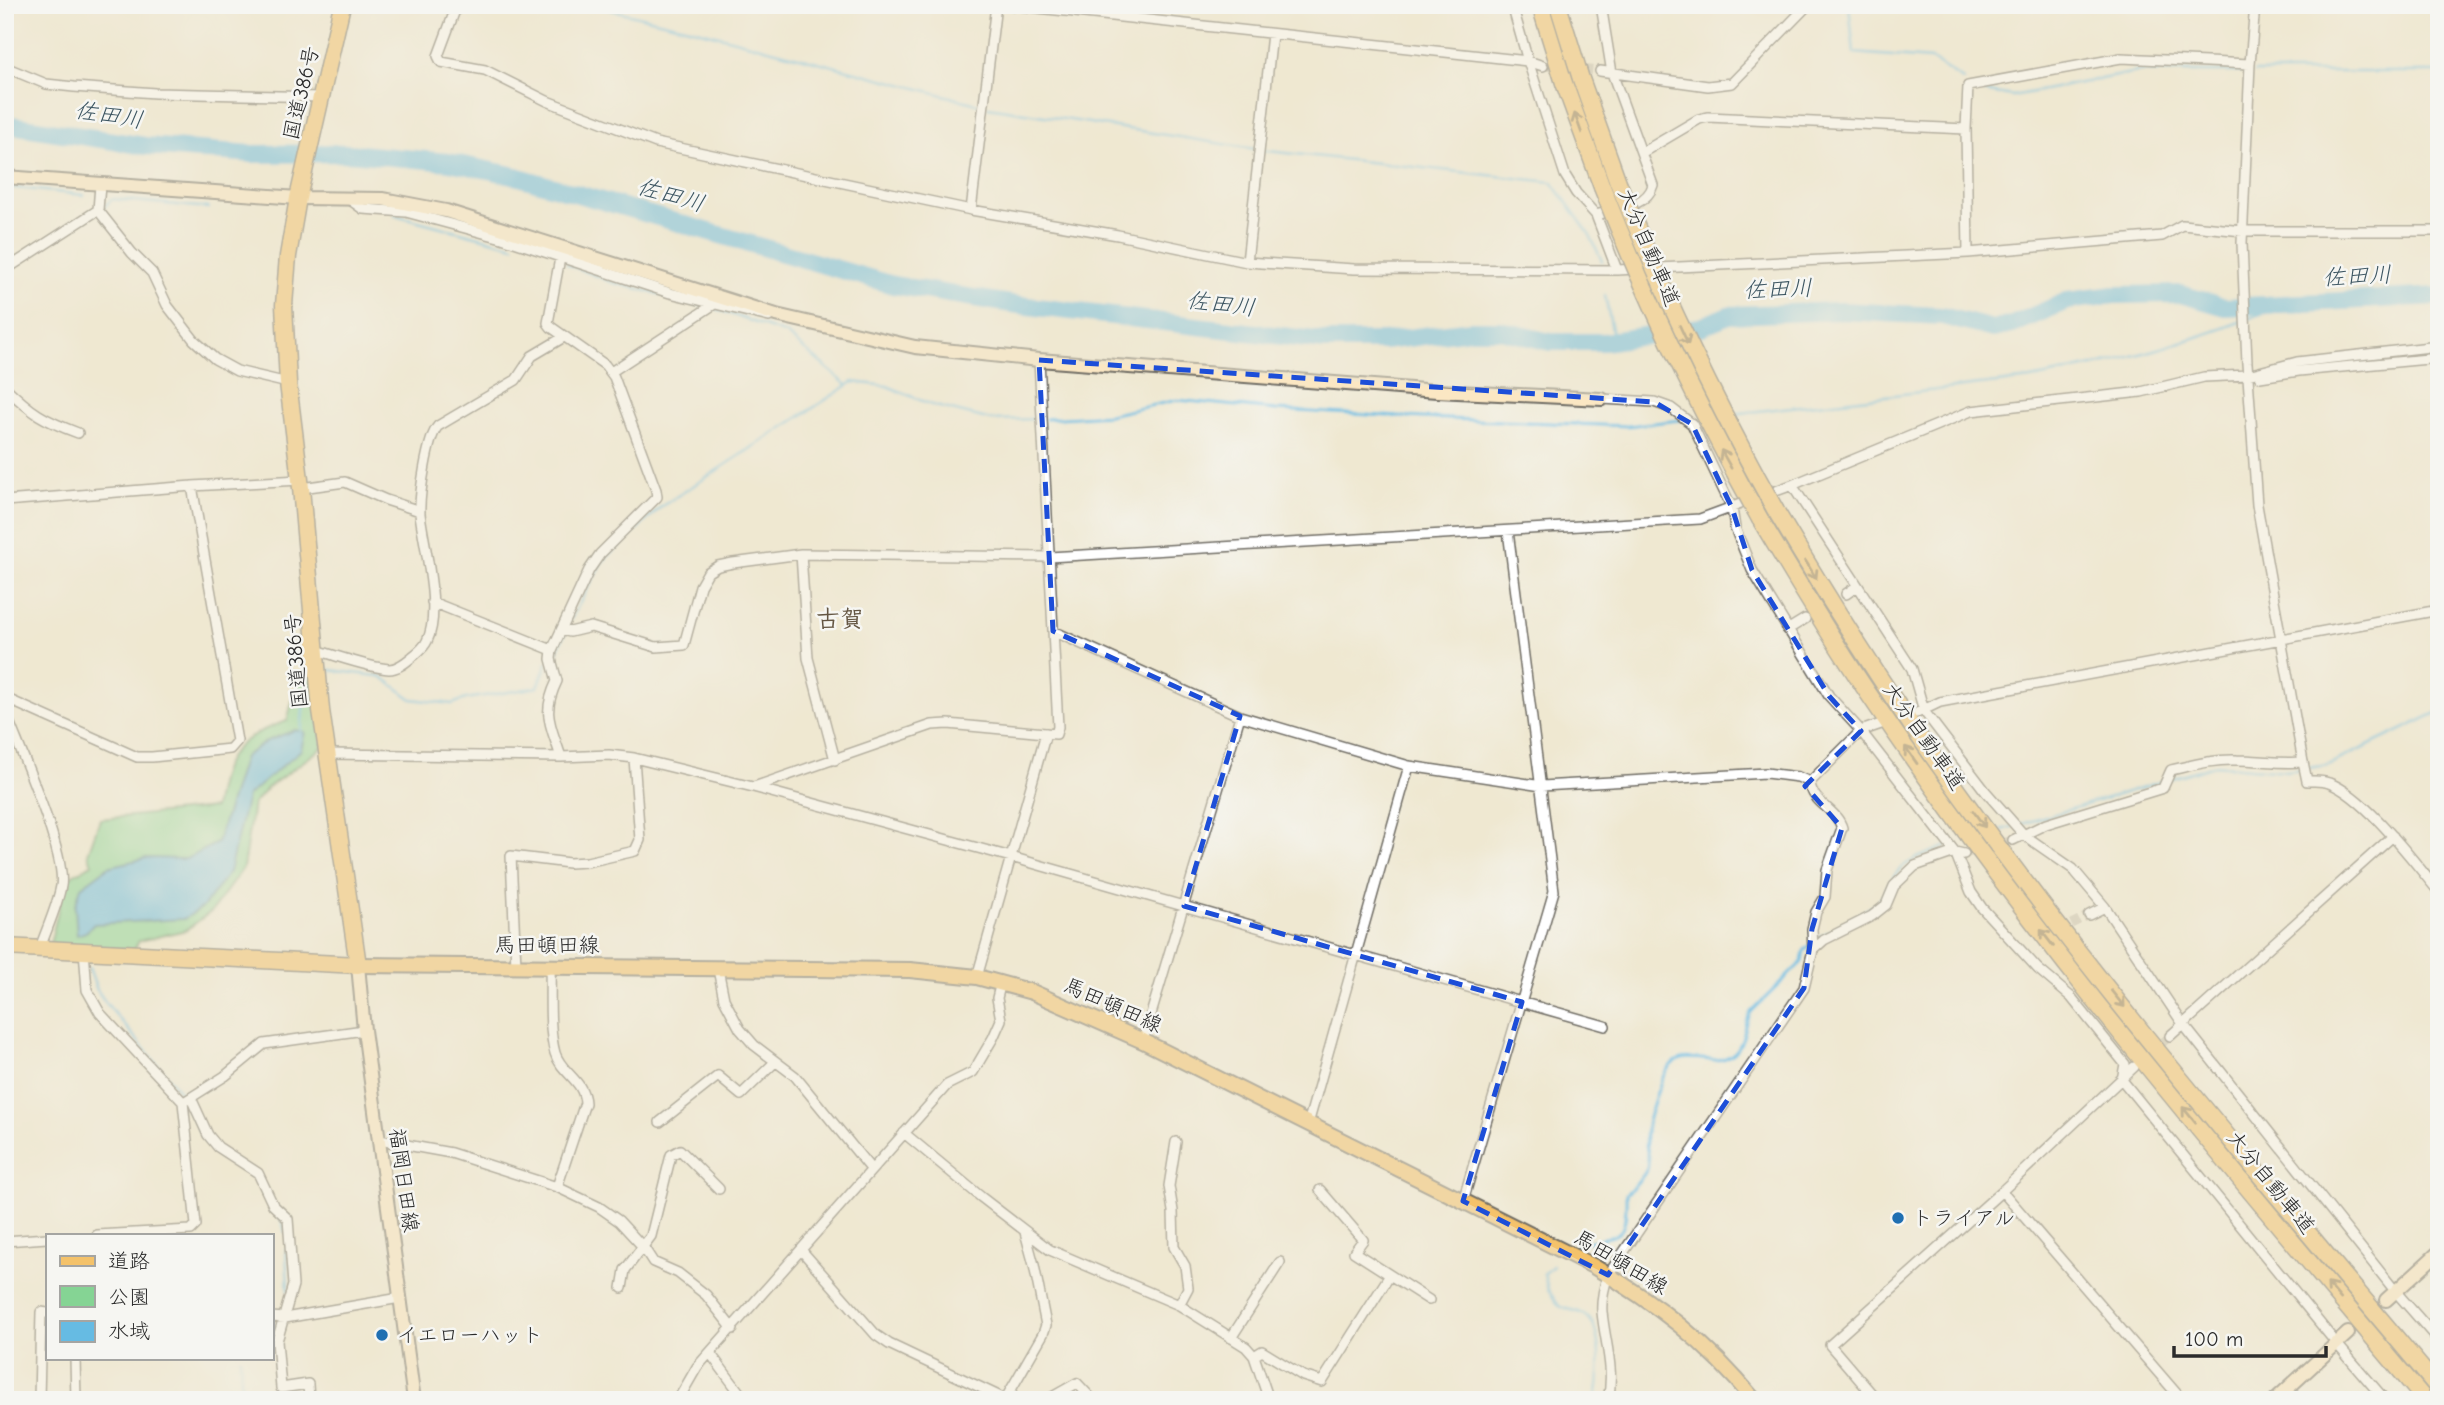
<svg xmlns="http://www.w3.org/2000/svg" width="2444" height="1405" font-family="'Comic Neue','Klee One',sans-serif">
<rect width="100%" height="100%" fill="#f6f6f2"/>
<filter id="ink" filterUnits="userSpaceOnUse"><feTurbulence type="fractalNoise" baseFrequency=".0143" numOctaves="2"/><feDisplacementMap in="SourceGraphic" scale="14" xChannelSelector="R" yChannelSelector="G"/><feConvolveMatrix kernelMatrix="1 2 1 2 8 2 1 2 1" color-interpolation-filters="sRGB"/></filter>
<filter id="wash" filterUnits="userSpaceOnUse"><feTurbulence type="fractalNoise" baseFrequency=".00686" numOctaves="4" result="noise"/><feDisplacementMap in="SourceGraphic" scale="28" xChannelSelector="R" yChannelSelector="G"/><feGaussianBlur stdDeviation="1.57" result="paint"/><feColorMatrix in="noise" values="0 0 0 0 0 0 0 0 0 0 0 0 0 0 0 0 0 1.4 0 .05"/><feComposite in="paint" operator="in"/></filter>
<g filter="url(#wash)">
<rect width="100%" height="100%" fill="#efe8d1"/>
<path fill="#85d494" stroke="#588060" stroke-width="2" d="M312 668 323 747 266 789 253 804 243 868 212 911 186 930 139 941 134 950 50 944 64 885 71 876 92 864 88 853 100 819 214 808C217 795 219 778 225 765 237 740 262 729 287 721 292 702 296 680 312 668Z"/>
<path fill="#66bbe3" stroke="#487387" stroke-width="2" d="M295 730 305 732 301 750 247 796 229 872 203 907 184 919 94 924 86 932 77 935 75 906 81 887 108 867 146 858 186 859 217 843 244 757 267 741Z"/>
<g fill="none" stroke-linecap="round" stroke-linejoin="round">
<path stroke="#66bbe3" stroke-width="2.5" d="M591 5 689 28 981 105
M1849 5 1854 53 1931 59 1963 80
M2254 72H2439
M1977 90 2013 96 2137 72H2247
M988 107 1268 151 1552 182 1590 235 1602 261
M5 187 84 195
M102 209 112 199 209 208
M395 215 514 246
M567 264 614 283 667 296
M1605 295 1614 340
M690 302 704 306
M714 308 786 334 847 385
M1732 414 2031 379C2117 363 2200 340 2280 306
M1046 419 1109 415 1177 400 1276 410 1423 418 1627 426 1680 420
M571 619 602 562 662 506 853 382 887 386 932 405 991 420 1039 419
M556 654 565 633
M324 674 330 670 377 676 385 679 412 699 452 704 466 699 538 687 547 663
M301 733 304 699 311 685
M2169 779 2214 765 2287 771 2328 765 2439 712
M2019 825 2163 781
M2002 830 2012 827
M1816 939 1878 903 1894 876 1903 866 1917 858 1947 846
M89 968 97 990 106 1003 182 1094
M188 1109 202 1137 212 1150 247 1171
M271 1209 282 1220 285 1232
M1575 1247 1578 1244C1620 1233 1627 1243 1626 1194 1633 1187 1643 1178 1647 1169 1651 1157 1644 1144 1646 1132 1648 1117 1658 1088 1664 1075 1682 1040 1712 1074 1735 1052 1745 1042 1744 1025 1751 1012L1802 962 1804 951 1809 946
M286 1249 288 1291
M1553 1266 1544 1274 1548 1290 1559 1306C1567 1310 1577 1310 1585 1315 1603 1326 1601 1382 1595 1400
M271 1337 277 1324
M240 1358 242 1400"/>
<path stroke="#66bbe3" stroke-width="18" d="M5 124 145 146 253 154 348 153 449 162 512 175 893 285 1011 304 1324 341H1384L1471 330H1500L1550 342H1604L1701 327 1728 315 1840 311 1942 316 1993 329 2012 325 2067 301 2114 295 2180 294 2226 307 2439 296"/>
</g>
</g>
<g filter="url(#ink)">
<g fill="none" stroke-linecap="round" stroke-linejoin="round">
<path stroke="#c8c2b0" stroke-width="9" stroke-dasharray="9 4.5" stroke-linecap="butt" d="M1543 66 1600 71
M1964 854 2013 840
M2059 930 2089 915
M2140 1063 2170 1036"/>
<defs>
<path id="street" d="M457 5 438 56 441 62 485 70 547 101 656 143 971 210 1118 235 1247 262 1354 269 1617 270 1968 253 2162 236 2182 225 2243 231H2439
M1010 5 1528 61 1543 66
M1512 5 1528 61 1565 175 1576 193 1596 215 1617 270
M2255 5 2250 64 2242 243 2247 363 2257 505 2303 762 2307 781C2315 781 2322 780 2329 783 2365 796 2414 862 2439 892
M5 67 46 84 74 87 155 93 322 97
M1600 71 1708 86 1732 83 1808 5
M1643 152 1699 119 1708 117 1966 129
M100 185 98 210 132 253 152 273 167 305 194 340 215 359 237 371 288 383
M349 199 363 209 406 212 502 238 670 293 769 317
M971 210 996 5
M1596 215C1616 209 1647 207 1653 185L1612 73 1601 5
M1968 253 1966 129 1968 86 2121 58 2250 64
M560 258 548 323 551 327 605 365 614 377 656 490 657 497 600 554 589 570 552 650 551 659 557 681C541 714 551 725 561 757
M1247 262 1272 34
M5 270 98 210
M611 372 713 305
M2260 377 2299 371 2439 358
M5 387C32 413 43 420 78 433
M1602 399 1654 402 1671 408 1692 424 1732 508 1735 528 1752 570 1829 696 1861 731 1955 852 1971 892 1982 908 2038 969 2071 997 2125 1064 2122 1080
M1792 485 1912 669 1924 711 1986 792 2024 835 2073 869 2105 907 2183 1024 2396 1292 2439 1341
M301 488 345 482 386 500 420 511
M5 501 192 486 300 480
M801 554 808 658 835 760
M1846 594 1856 587
M432 602 552 650
M561 630 570 632 591 627 656 647 684 645 700 586 708 572 718 566 733 563 801 554 1049 557 1700 519 1792 485 1971 411 2141 392 2204 377 2248 375 2297 362 2439 346
M1787 630 1805 619
M1053 631 1240 716 1409 766 1542 786 1766 773 1798 777 1810 782
M316 650C338 656 367 667 389 669 398 669 406 662 412 657 418 652 424 648 427 641 442 611 424 547 420 514 419 497 427 438 438 426L516 380 532 356 564 337
M5 698 137 757H152L230 749 237 741 192 486
M5 711C18 746 67 854 61 886 57 907 47 928 40 948
M1917 713 1940 702 2439 610
M328 754 561 757 609 755 634 758 753 787 1011 857 1605 1026
M1810 782 1861 731 1881 724
M754 787 932 725 948 724 1056 734 1058 727 1039 360
M2013 840 2046 824 2163 788 2171 770C2193 765 2214 759 2237 760 2259 760 2280 764 2303 762
M2089 915 2105 907
M84 950 87 990 100 1013 183 1102 196 1225 191 1230 97 1235
M1813 950 1824 940 1872 916 1886 905 1894 886 1915 866 1955 852 1964 854
M516 966 511 856 569 863 587 862 635 851 640 840 634 758
M550 966C551 992 548 1028 555 1053 561 1073 584 1080 585 1103L557 1187
M718 969 724 999 740 1029 754 1045 795 1076 871 1169
M977 977 1046 733
M2170 1036 2393 836
M1143 1041 1240 716
M2122 1080 2336 1343 2385 1400
M191 1098 208 1135 218 1147 258 1173 273 1205 288 1219 293 1285 277 1341 281 1388 308 1384 309 1400
M187 1100 225 1076 264 1044 364 1030
M660 1122 718 1076 741 1095 775 1062
M1308 1124 1409 766
M904 1133 981 1197 1050 1250 1179 1305 1246 1347 1254 1356 1269 1400
M379 1140 451 1153 557 1187 599 1207 619 1221 644 1248 653 1262 678 1273 706 1295 733 1329
M1176 1142 1169 1186 1173 1211 1174 1247 1185 1266 1188 1288 1179 1305
M1320 1190 1363 1240 1354 1252 1429 1300
M2002 1191 2182 1400
M1463 1201 1554 891 1508 531
M5 1241 47 1238
M802 1251 876 1335 889 1344 1007 1400
M622 1288 625 1270 651 1236 671 1155 680 1150 719 1189
M271 1317 285 1318 400 1298
M1231 1338 1280 1262
M710 1353 745 1400
M1254 1356 1262 1351 1303 1376 1322 1382 1390 1275
M75 1358 76 1400
M39 1400 41 1312 47 1313
M678 1400 697 1367 947 1085 973 1072 993 1038 1001 1020 997 998 1001 982
M1005 1400 1043 1334 1046 1325 1034 1265 1025 1232
M1047 1400 1077 1383 1093 1400
M1608 1400C1615 1369 1605 1343 1602 1312 1601 1299 1604 1287 1608 1275L1804 988 1813 950 1812 929 1816 912 1825 897 1827 870 1842 828C1837 809 1811 803 1810 782
M1877 1400 1830 1345 2002 1191 2134 1067"/>
<path id="secondary" d="M5 177 298 198 383 199 446 211 776 315 915 347 1039 360 1437 391 1602 399
M358 965 364 1030 414 1400
M2386 1300 2439 1252
M2275 1400 2348 1333"/>
<path id="primary" d="M358 965 910 970 977 977 1032 992 1143 1041 1593 1266C1656 1303 1707 1342 1754 1400"/>
<path id="highway" d="M1540 5 1564 83 1602 187
M1558 5 1581 79 1618 182
M1776 511C1826 595 1878 678 1934 758 2089 978 2267 1183 2439 1389
M1760 519C1795 578 1830 636 1868 693 2035 942 2233 1170 2425 1400
M5 947 358 965 321 710 301 488 288 383 284 305 288 256 298 198 342 5"/>
</defs>
<use href="#street" stroke="#706d65" stroke-width="12"/>
<use href="#secondary" stroke="#706d65" stroke-width="16"/>
<use href="#primary" stroke="#706d65" stroke-width="18"/>
<use href="#highway" stroke="#706d65" stroke-width="19"/>
<use href="#street" stroke="#fff" stroke-width="9"/>
<use href="#secondary" stroke="#fbe7c3" stroke-width="12"/>
<use href="#primary" stroke="#f4c26a" stroke-width="14"/>
<use href="#highway" stroke="#f4c26a" stroke-width="16"/>
<defs>
<path id="highway-bridge" d="M1618 182C1664 296 1716 404 1776 511
M1602 187C1647 302 1700 411 1760 519"/>
</defs>
<use href="#highway-bridge" stroke="#706d65" stroke-width="19" stroke-linecap="butt"/>
<use href="#highway-bridge" stroke="#f4c26a" stroke-width="16"/>
</g>
<defs><path id="oneway-shaft" d="M-6 0H5M1.5-3L5.5 0L1.5 3" fill="none" stroke-width="1.6" stroke-linecap="round" stroke-linejoin="round" transform="scale(1.75)"/></defs>
<g stroke="#90764a">
<use href="#oneway-shaft" transform="translate(1578 123) rotate(-110)"/>
<use href="#oneway-shaft" transform="translate(1684 335) rotate(65)"/>
<use href="#oneway-shaft" transform="translate(1726 459) rotate(-119)"/>
<use href="#oneway-shaft" transform="translate(1811 570) rotate(59)"/>
<use href="#oneway-shaft" transform="translate(1911 755) rotate(-125)"/>
<use href="#oneway-shaft" transform="translate(1979 819) rotate(54)"/>
<use href="#oneway-shaft" transform="translate(2047 938) rotate(-128)"/>
<use href="#oneway-shaft" transform="translate(2118 999) rotate(51)"/>
<use href="#oneway-shaft" transform="translate(2189 1115) rotate(-129)"/>
<use href="#oneway-shaft" transform="translate(2334 1291) rotate(-130)"/>
</g>
</g>
<path d="M0 0H2444V1405H0ZM1039 360 1654 402 1692 424 1732 508 1752 570 1829 696 1861 731 1805 786 1842 828 1812 929 1804 988 1608 1275 1463 1201 1522 1002 1184 906 1240 716 1053 631Z" fill="#efe8d1" fill-opacity=".55" fill-rule="evenodd"/>
<path fill="none" stroke="#1d4ed8" stroke-width="5" stroke-dasharray="14 9" stroke-linejoin="round" d="M1039 360 1654 402 1692 424 1732 508 1752 570 1829 696 1861 731 1805 786 1842 828 1812 929 1804 988 1608 1275 1463 1201 1522 1002 1184 906 1240 716 1053 631Z"/>
<g fill="#1f6fb2" stroke="#f6f6f2" stroke-width="2.5">
<circle cx="1898" cy="1218" r="7"/>
<circle cx="382" cy="1335" r="7"/>
</g>
<g text-anchor="middle" dominant-baseline="central" stroke-width="5" stroke-linejoin="round" paint-order="stroke">
<g font-size="21" fill="#2b2b2b" stroke="#f6f6f2">
<text transform="translate(301 93) rotate(-77)">国道386号</text>
<text transform="translate(1649 247) rotate(67)">大分自動車道</text>
<text transform="translate(296 661) rotate(-95)">国道386号</text>
<text transform="translate(1924 736) rotate(55)">大分自動車道</text>
<text x="547" y="945">馬田頓田線</text>
<text transform="translate(1113 1005) rotate(24)">馬田頓田線</text>
<text transform="translate(404 1180) rotate(82)">福岡日田線</text>
<text transform="translate(2271 1182) rotate(51)">大分自動車道</text>
<text transform="translate(1621 1262) rotate(31)">馬田頓田線</text>
</g>
<g font-size="21" fill="#2b2b2b" stroke="#f6f6f2" text-anchor="start">
<text x="1912" y="1218">トライアル</text>
<text x="396" y="1335">イエローハット</text>
</g>
<g font-size="23" font-style="italic" fill="#3d5662" stroke="#f6f6f2">
<text transform="translate(109 115) rotate(9)">佐田川</text>
<text transform="translate(671 195) rotate(16)">佐田川</text>
<text transform="translate(2357 276) rotate(-3)">佐田川</text>
<text transform="translate(1778 289) rotate(-2)">佐田川</text>
<text transform="translate(1221 304) rotate(7)">佐田川</text>
</g>
<g font-size="24" font-weight="bold" fill="#645643" stroke="#f6f6f2">
<text x="840" y="619">古賀</text>
</g>
</g>
<rect width="2444" height="1405" fill="none" stroke="#f6f6f2" stroke-width="28"/>
<rect x="46" y="1234" width="228" height="126" fill="#f6f6f2" stroke="#a5a5a2" stroke-width="2"/>
<rect x="60" y="1256" width="35" height="10" fill="#f4c26a" stroke="#a5a5a2" stroke-width="2"/>
<text x="108" y="1268" font-size="21" fill="#2b2b2b">道路</text>
<rect x="60" y="1286" width="35" height="21" fill="#85d494" stroke="#a5a5a2" stroke-width="2"/>
<text x="108" y="1304" font-size="21" fill="#2b2b2b">公園</text>
<rect x="60" y="1321" width="35" height="21" fill="#66bbe3" stroke="#a5a5a2" stroke-width="2"/>
<text x="108" y="1338" font-size="21" fill="#2b2b2b">水域</text>
<path d="M2174 1346v10h152v-10" fill="none" stroke="#2b2b2b" stroke-width="3.5"/>
<text x="2185" y="1346" font-size="21" fill="#2b2b2b" stroke="#f6f6f2" stroke-width="5" paint-order="stroke">100 m</text>
</svg>
